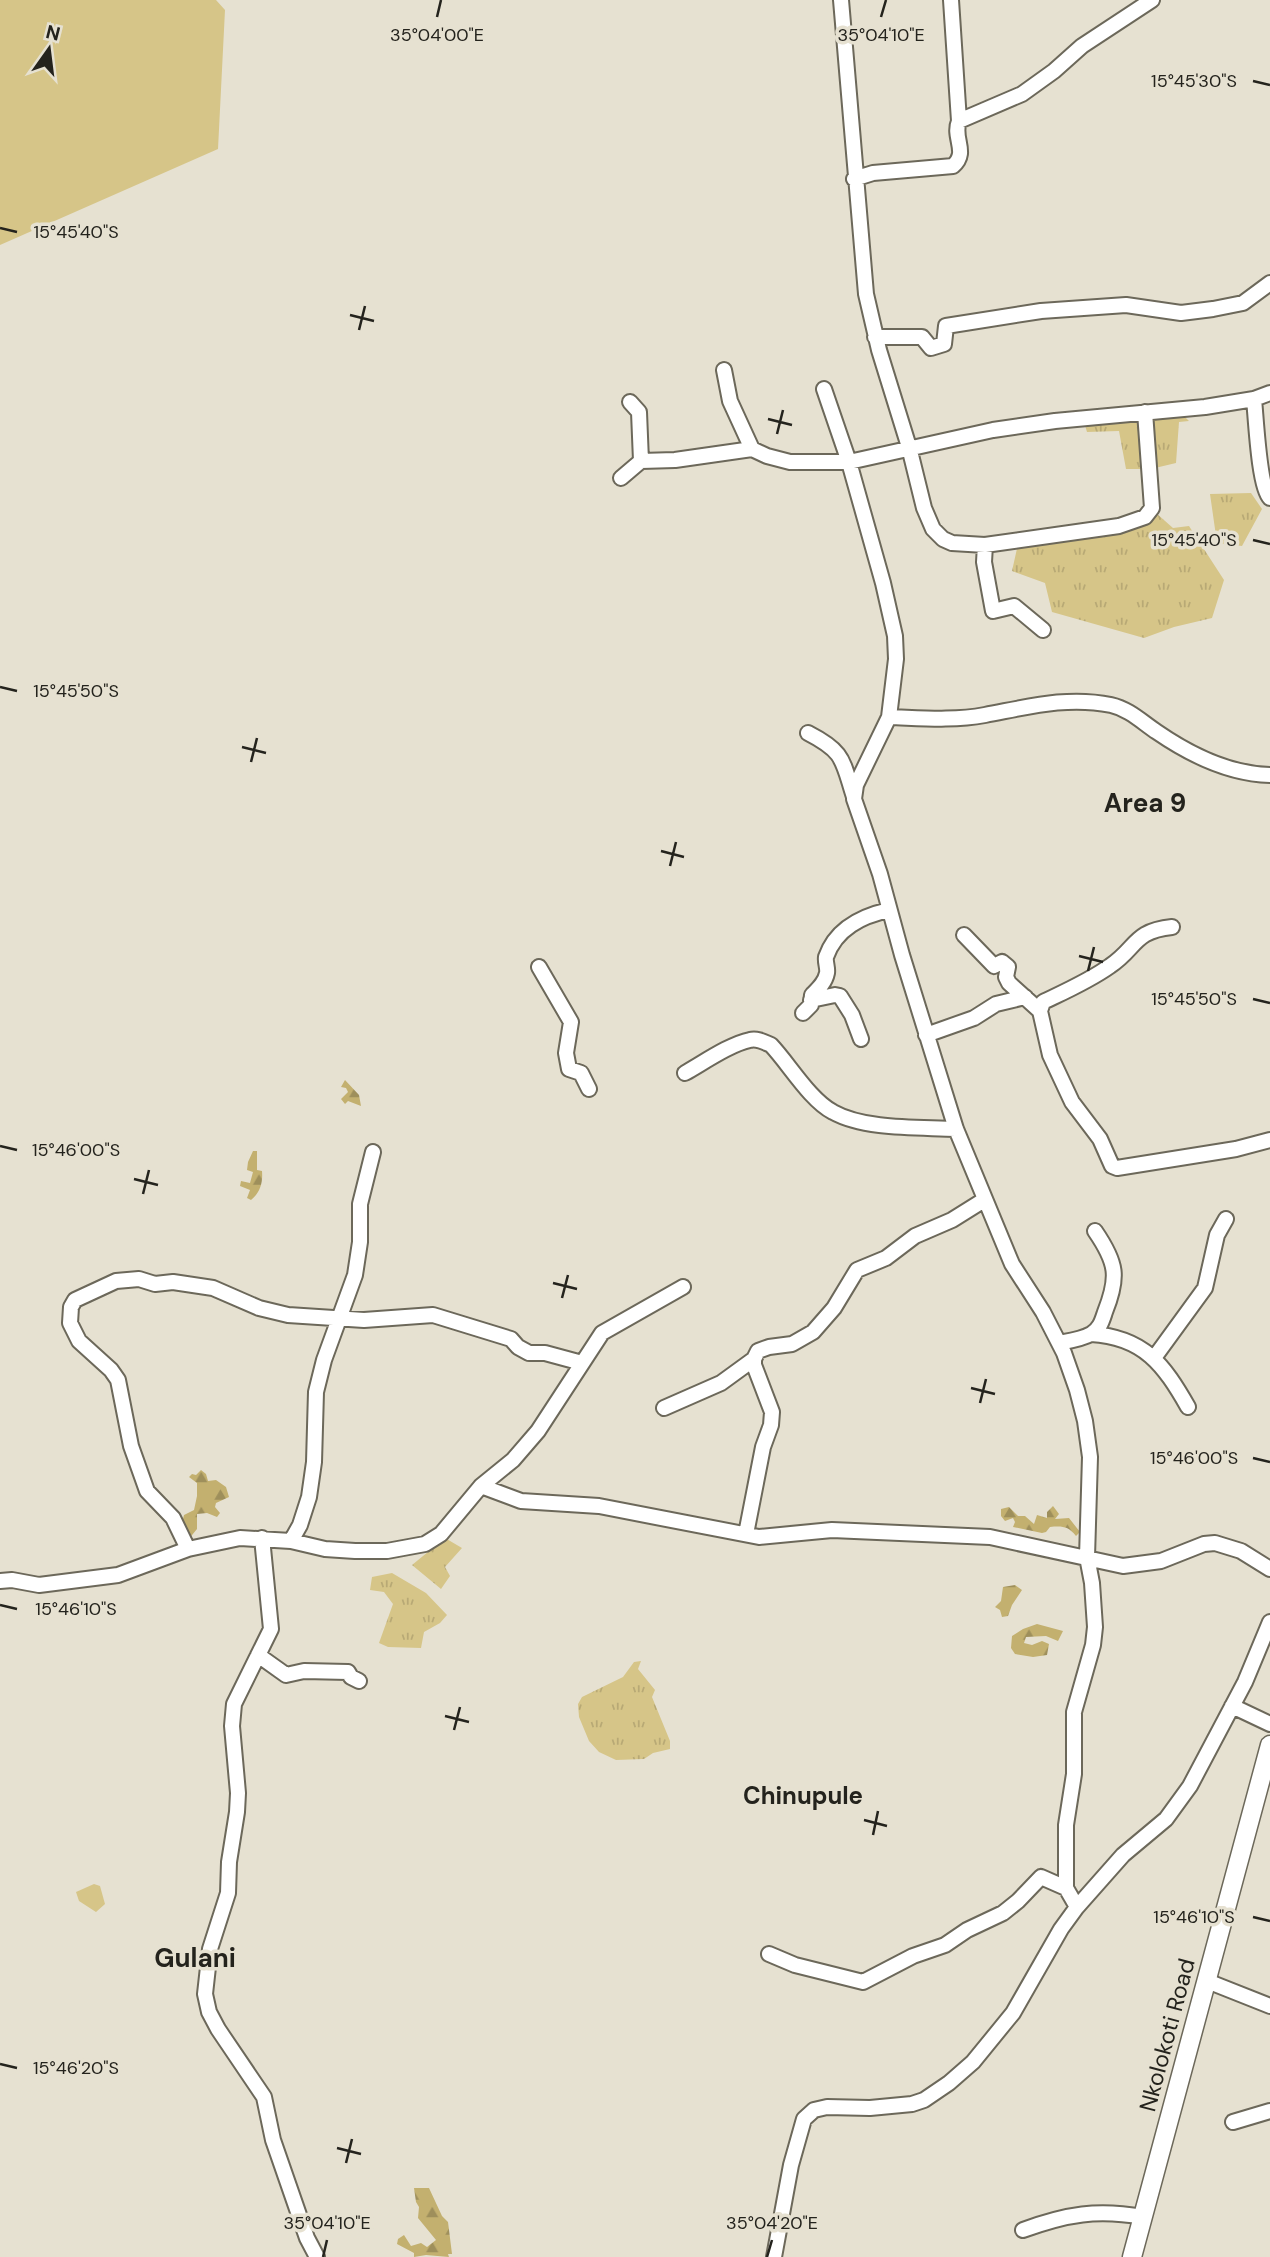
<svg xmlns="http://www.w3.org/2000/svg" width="1270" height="2257" font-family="'DM Sans',sans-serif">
<defs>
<pattern id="forest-firs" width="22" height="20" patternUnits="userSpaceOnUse" patternTransform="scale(1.75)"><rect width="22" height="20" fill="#c3b06f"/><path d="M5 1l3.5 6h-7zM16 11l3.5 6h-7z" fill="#9e8f5b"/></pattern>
<pattern id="park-tufts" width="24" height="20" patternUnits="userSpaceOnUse" patternTransform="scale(1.75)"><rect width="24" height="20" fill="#d6c588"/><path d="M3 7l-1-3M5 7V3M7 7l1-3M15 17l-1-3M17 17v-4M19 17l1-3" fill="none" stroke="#b8a975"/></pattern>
</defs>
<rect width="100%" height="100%" fill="#e6e1d1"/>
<path fill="#d6c588" d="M0 0H216L225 10 218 149 0 245Z
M94 1884 100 1886 105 1904 96 1912 79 1901 76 1892Z"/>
<path fill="url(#forest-firs)" d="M345 1080 359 1095 361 1106 348 1101 345 1104 341 1099 348 1092 346 1088 341 1087Z
M253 1151H257V1170L262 1171C263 1183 260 1193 251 1200L247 1198 250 1190 240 1186 241 1181 250 1183 253 1172 247 1170 248 1162Z
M201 1470 206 1474 208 1481 216 1480 226 1487 229 1497 216 1503 215 1507 220 1513 217 1517 207 1513 197 1514V1529L188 1540 182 1523 184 1515 194 1510 197 1496V1483L189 1477 192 1474 196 1475Z
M1053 1506 1059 1514 1055 1519 1069 1518 1080 1532 1076 1536C1068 1526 1062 1526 1050 1527L1046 1532 1042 1533 1013 1527 1015 1522 1013 1518 1005 1521 1001 1516V1509L1009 1507 1018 1516H1025L1034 1524 1037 1515 1047 1518V1512Z
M1015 1585 1022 1590 1012 1605 1008 1616 1002 1617 1000 1610 995 1607 1001 1601 1003 1587Z
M1037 1624 1063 1631 1058 1641 1046 1636 1026 1637 1024 1643 1032 1645 1042 1641 1049 1644 1047 1655 1033 1657 1015 1654 1011 1648 1012 1636 1023 1629Z
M414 2188H429L442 2216 448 2222 452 2254H448L449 2257 426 2255 414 2257V2253L397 2244 398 2239 404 2235 411 2246 421 2243 427 2247 436 2240 418 2218 419 2207 416 2202Z"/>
<path fill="url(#park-tufts)" d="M1180 412 1189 421 1179 422 1176 463 1155 468 1149 415Z
M1141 416 1146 469H1126L1119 431 1087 432 1084 422Z
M1251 493 1262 509 1242 546 1217 543 1210 494Z
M1156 513 1173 528 1189 526 1224 580 1212 618 1174 627 1144 638 1052 612 1045 583 1012 571 1018 544Z
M445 1538 462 1548 445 1567 450 1576 441 1589 412 1565Z
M392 1573 426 1593 447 1615 440 1623 424 1632 421 1648 388 1647 379 1643 393 1604 384 1592 370 1590 372 1577Z
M641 1661 638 1669 655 1690 652 1697 670 1741V1749L653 1753 644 1759 616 1760 599 1752 589 1741 579 1717 578 1704 582 1697 623 1677 634 1662Z"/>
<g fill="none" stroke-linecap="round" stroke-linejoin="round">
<defs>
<path id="minor" d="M841 0 866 294 879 350 909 447 924 508 933 529 943 539 952 543 985 545 1119 526 1145 517 1152 508 1145 412
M959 121 1022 94 1054 71 1082 46 1152 0
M854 179 873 173 953 166C969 152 952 138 959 121L951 0
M875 337H922L931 348 944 344 946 326 1041 311 1126 305 1181 313 1213 309 1243 303 1270 283
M724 370 730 401 752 449 767 456 790 462H849L993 430 1055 421 1205 407 1254 399 1270 393
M824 389 849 462 883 583 895 636 896 659 889 717 856 785 854 799 880 874 902 955 956 1129 1012 1264 1043 1312 1064 1353 1077 1390 1085 1421 1090 1457 1087 1557 1092 1583 1095 1627 1093 1645 1074 1712V1774L1066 1825V1888L1077 1907
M1254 399C1256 418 1259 488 1270 498
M641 461 675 460 752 449
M621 478 641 461 639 412 630 402
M985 545 984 562 993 611 1014 606 1043 630
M889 717C921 718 953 721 985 715 1028 707 1067 696 1111 705 1129 709 1142 722 1157 732 1189 754 1230 774 1270 775
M808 733C845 752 842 760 854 797
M1172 927C1133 931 1137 948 1110 966 1089 981 1066 991 1043 1002L1040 1011 1050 1055 1072 1102 1100 1139 1112 1166 1117 1168 1236 1149 1270 1140
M964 935 994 966 1002 962 1008 967 1006 977 1009 983 1040 1011
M539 967 571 1022 566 1053 569 1069 581 1073 589 1089
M811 1000 835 995 840 996 852 1015 861 1039
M803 1013 811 1005 812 995C818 989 825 983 827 973 828 968 825 962 826 957 836 928 862 916 889 910
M926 1035 974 1018 996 1004 1025 997
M685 1073C703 1063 730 1044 750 1040 757 1038 764 1042 771 1045 789 1064 810 1100 833 1112 865 1130 920 1127 956 1129
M1091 1334C1144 1337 1164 1365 1188 1407
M1059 1343C1069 1341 1082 1339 1091 1334 1100 1329 1102 1321 1105 1312 1119 1277 1117 1263 1095 1231
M1154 1358 1205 1288 1217 1235 1226 1219
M664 1408 721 1383 754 1359
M481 1486 521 1501 599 1506 759 1537 832 1530 990 1537 1123 1566 1161 1561 1204 1544 1215 1543 1241 1551 1270 1569
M746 1534 763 1447 771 1425 772 1412 754 1365V1359L758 1351 769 1347 792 1344 813 1332 834 1308 857 1270 886 1258 915 1236 952 1220 984 1200
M262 1538 271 1629 234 1704 232 1726 238 1793 237 1812 229 1862 228 1893 210 1949 205 1994 209 2012 218 2029 264 2097 273 2140 307 2238 317 2257
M291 1541 300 1525 309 1497 314 1462 316 1392 324 1360 355 1275 360 1242V1204L373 1152
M188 1549 173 1518 147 1491 131 1446 118 1380 111 1370 79 1341 70 1323 71 1307 75 1300 116 1281 139 1279 155 1284 173 1282 213 1288 259 1308 288 1315 364 1320 433 1315 511 1339 518 1347 529 1353H545L582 1363
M0 1581 12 1580 39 1585 118 1575 188 1549 240 1538 291 1541 325 1549 355 1551H387L425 1544 441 1534 481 1486 513 1460 538 1431 602 1333 683 1287
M258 1655 286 1675 304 1671 348 1672 351 1677 359 1681
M1232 1706 1270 1724
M769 1954 795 1965 863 1982 913 1956 945 1945 967 1930 1003 1913 1018 1901 1041 1877 1066 1888
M1207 1981 1270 2006
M1233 2122 1270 2111
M1023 2230C1067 2214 1097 2209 1143 2217
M774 2257 791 2165 804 2119 814 2110 827 2107 870 2108 912 2104 924 2100 949 2083 973 2062 1013 2013 1061 1929 1077 1907 1123 1855 1166 1819 1190 1786 1245 1682 1270 1622"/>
<path id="major" d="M1132 2257 1270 1745"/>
</defs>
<use href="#minor" stroke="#6c685a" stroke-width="18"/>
<use href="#major" stroke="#6c685a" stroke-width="21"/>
<use href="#minor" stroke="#fff" stroke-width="14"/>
<use href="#major" stroke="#fff" stroke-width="18"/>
</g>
<path fill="none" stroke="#24231d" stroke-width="2.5" d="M437 17 441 0M881 17 886 0M1253 81 1270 85M0 228 17 232M350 315 374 321M359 330 365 306M768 419 792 425M777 434 783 410M1253 540 1270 544M0 687 17 691M242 747 266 753M251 762 257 738M661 851 684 857M670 866 676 842M1079 956 1103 962M1088 971 1094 947M1253 999 1270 1003M0 1146 17 1150M134 1179 158 1185M143 1194 149 1170M553 1283 577 1289M562 1298 568 1275M971 1388 995 1394M980 1403 986 1379M1253 1458 1270 1462M0 1605 17 1609M445 1716 469 1722M454 1730 460 1707M864 1820 887 1826M873 1835 878 1811M1253 1917 1270 1921M0 2064 17 2068M337 2148 361 2154M346 2163 352 2139M323 2257 327 2240M767 2257 772 2240"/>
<g text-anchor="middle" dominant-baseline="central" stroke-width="7" stroke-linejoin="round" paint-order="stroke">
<g font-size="23" fill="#24231d" stroke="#e6e1d1">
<text transform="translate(1167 2035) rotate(-75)">Nkolokoti Road</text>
</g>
<g font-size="24" font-weight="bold" fill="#24231d" stroke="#e6e1d1">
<text x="803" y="1795">Chinupule</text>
</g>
<g font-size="26" font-weight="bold" fill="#24231d" stroke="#e6e1d1">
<text x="1145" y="803">Area 9</text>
<text x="195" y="1958">Gulani</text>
</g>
</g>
<g font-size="18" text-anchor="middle" fill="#24231d" stroke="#e6e1d1" stroke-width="7" stroke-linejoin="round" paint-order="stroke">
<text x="437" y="41">35°04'00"E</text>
<text x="881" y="41">35°04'10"E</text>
<text x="1194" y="87">15°45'30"S</text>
<text x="76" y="238">15°45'40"S</text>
<text x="1194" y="546">15°45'40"S</text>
<text x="76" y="697">15°45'50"S</text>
<text x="1194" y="1005">15°45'50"S</text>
<text x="76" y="1156">15°46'00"S</text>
<text x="1194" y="1464">15°46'00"S</text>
<text x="76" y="1615">15°46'10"S</text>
<text x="1194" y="1923">15°46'10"S</text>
<text x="76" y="2074">15°46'20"S</text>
<text x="327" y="2229">35°04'10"E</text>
<text x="772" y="2229">35°04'20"E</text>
</g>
<g transform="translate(49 49) rotate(14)" stroke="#e6e1d1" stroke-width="5" paint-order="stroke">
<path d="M0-5L12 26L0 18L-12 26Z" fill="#24231d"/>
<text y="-10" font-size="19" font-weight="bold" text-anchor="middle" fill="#24231d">N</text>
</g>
</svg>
